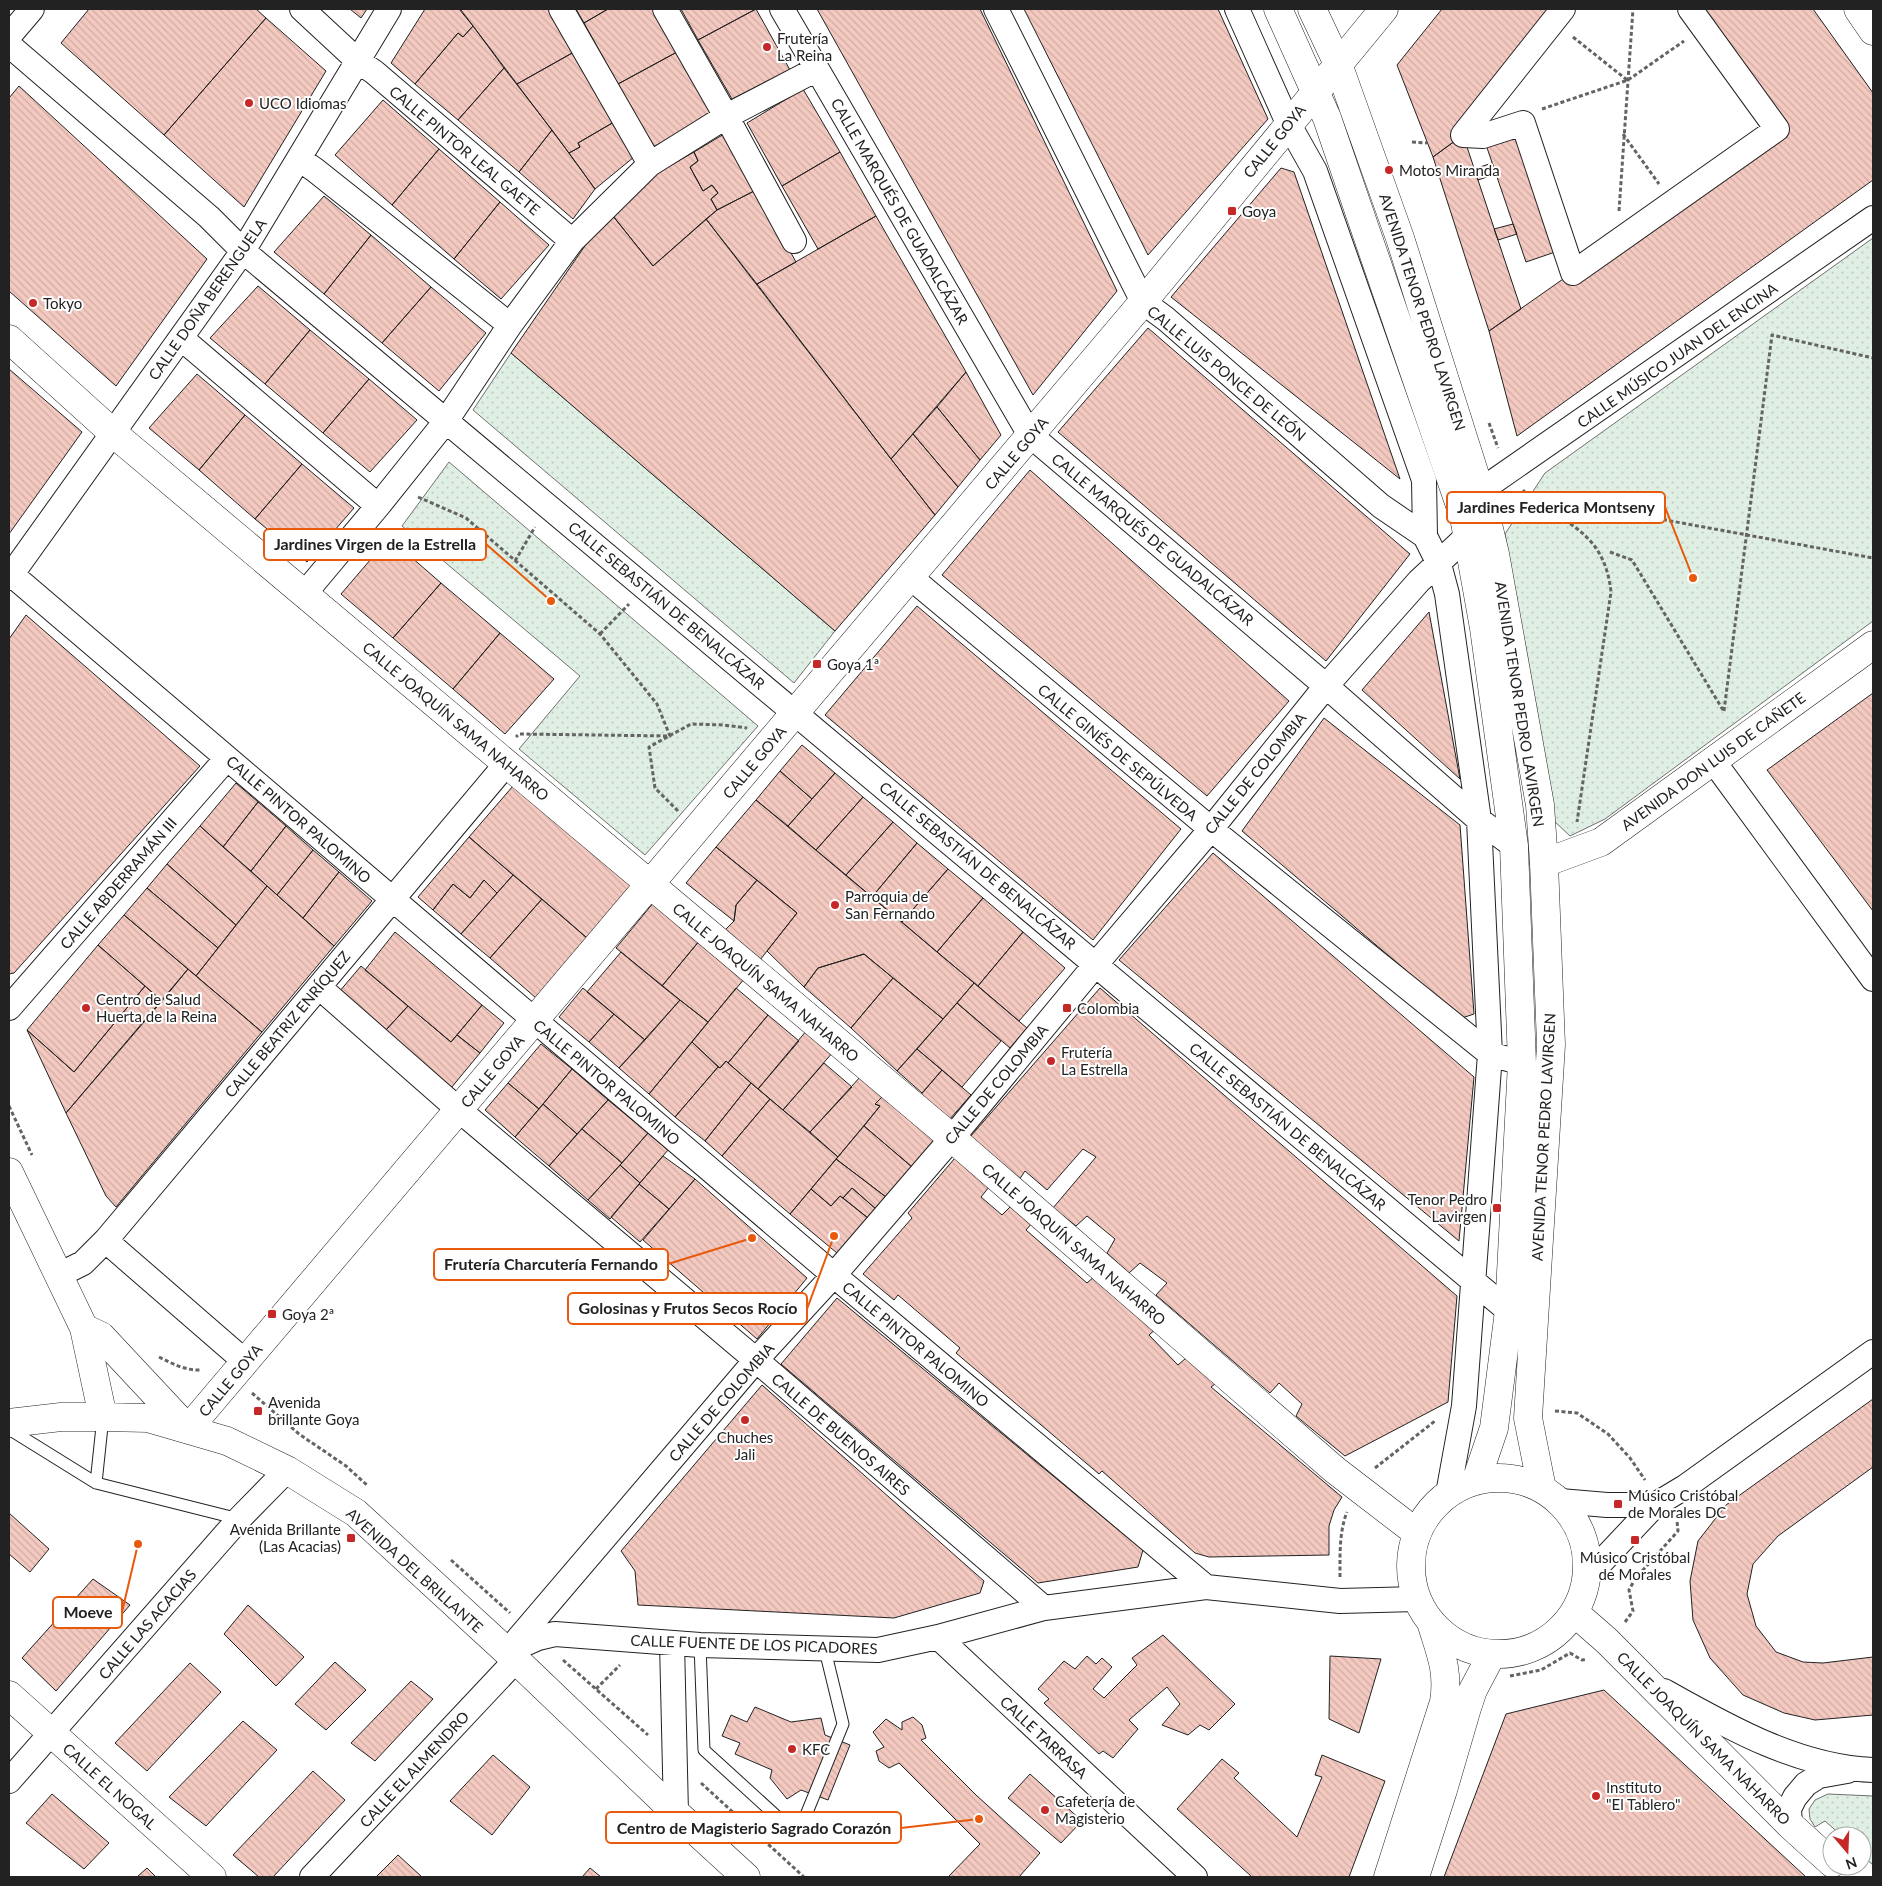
<svg xmlns="http://www.w3.org/2000/svg" width="1882" height="1886" font-family="Lato,sans-serif">
<defs>
<pattern id="park-dots" width="8" height="8" patternUnits="userSpaceOnUse" patternTransform="scale(1.25)"><rect width="8" height="8" fill="#e0efe3"/><path d="M2 2h.1M6 6h.1" fill="none" stroke="#c0cdc2" stroke-width="1.8" stroke-linecap="round"/></pattern>
<pattern id="building-back-hatch" width="6" height="6" patternUnits="userSpaceOnUse" patternTransform="scale(1.25)"><rect width="6" height="6" fill="#f3c9c0"/><path d="M-1 5l2 2M0 0l6 6M5-1l2 2" fill="none" stroke="#d0aca5"/></pattern>
</defs>
<rect width="100%" height="100%" fill="#fff"/>
<path fill="url(#park-dots)" stroke="#6f6f6f" d="M1873 238V621L1605 819 1570 836 1553 820 1505 534 1545 473Z
M511 353 835 631 794 683 473 410Z
M449 462 758 726 645 855 519 749 580 676 402 526Z
M1828 1794 1873 1796V1865L1862 1855V1836H1842L1825 1821 1815 1827 1810 1819 1809 1809 1815 1800Z"/>
<path fill="url(#building-back-hatch)" stroke="#222" d="M89 9H256L266 18 164 135 61 43Z
M350 9H367L361 18Z
M425 9H459L473 26 463 37 458 33 415 84 391 63Z
M463 9H550L574 52 517 84 461 10Z
M576 9H608L584 23Z
M608 9H653L677 52 618 84 584 23Z
M681 9H756L698 40Z
M756 9 790 70 732 99 698 40Z
M817 9H980L1117 291 1033 395Z
M1024 9H1218L1268 119 1148 255Z
M1442 9H1563L1463 135 1433 157 1397 65Z
M1690 9H1813L1873 93V180L1517 436 1489 331 1777 129Z
M266 18 326 71 244 207 164 135Z
M473 26 504 68 458 120 415 84 458 33 463 37Z
M574 52 614 122 578 143 580 147 569 153 517 84Z
M677 52 713 115 653 147 618 84Z
M504 68 552 130 519 172 458 120Z
M19 86 207 259 116 386 9 291V98Z
M803 89 840 152 782 186 747 123Z
M383 100 439 149 392 205 335 155Z
M614 122 634 157 595 189 569 153 580 147 578 143Z
M1523 123 1564 249 1526 262 1483 136Z
M552 130 595 189 573 219 519 172Z
M724 134 756 190 717 210 711 199 718 193 712 185 703 191 690 167 698 161 694 152Z
M1463 135 1521 309 1489 331 1433 157Z
M439 149 500 202 454 259 392 205Z
M694 152 698 161 690 167 703 191 712 185 718 193 711 199 717 210 653 266 609 211 645 180Z
M840 152 876 216 818 249 782 186Z
M1492 163 1496 174 1478 180 1474 169Z
M1281 168 1294 172 1400 479 1171 297Z
M756 190 796 262 757 284 706 219 717 210Z
M324 196 371 235 324 294 274 252Z
M500 202 549 245 501 299 454 259Z
M609 211 653 266 706 219 891 459 935 515 835 631 511 353Z
M876 216 966 372 891 459 757 284Z
M1513 224 1517 234 1498 240 1494 229Z
M371 235 431 287 382 343 324 294Z
M258 286 310 330 265 384 210 338Z
M431 287 486 333 439 391 382 343Z
M1148 328 1410 554 1326 661 1058 432Z
M310 330 369 379 323 433 265 384Z
M9 369 82 432 9 534Z
M966 372 1001 435 980 460 937 407Z
M197 374 245 415 199 470 149 428Z
M369 379 417 420 370 472 323 433Z
M937 407 980 460 958 487 913 434Z
M245 415 302 464 255 519 199 470Z
M913 434 958 487 935 515 891 459Z
M302 464 354 508 307 562 255 519Z
M1030 470 1289 701 1207 796 942 575Z
M389 538 441 583 393 638 341 594Z
M441 583 500 633 453 689 393 638Z
M917 606 1181 829 1093 940 825 715Z
M1429 612 1460 779 1362 690Z
M26 615 200 766 14 973 9 974V639Z
M500 633 554 679 505 734 453 689Z
M1873 693V911L1767 770Z
M1324 718 1460 825 1474 1014 1462 1018 1242 831Z
M802 745 835 773 812 799 780 771Z
M780 771 812 799 788 826 756 800Z
M835 773 863 797 816 850 788 826Z
M236 783 258 802 223 847 200 826Z
M513 786 631 886 587 938 469 837Z
M863 797 893 822 846 875 816 850Z
M756 800 974 983 943 1019 864 954 818 968 804 987 767 951 797 913 716 847Z
M258 802 286 826 251 871 223 847Z
M893 822 917 843 872 897 846 875Z
M200 826 267 886 236 925 167 864Z
M286 826 313 850 277 895 251 871Z
M469 837 513 875 497 893 484 880 470 898 453 884 433 910 418 897Z
M917 843 948 869 902 922 872 897Z
M716 847 757 880 736 905 734 921 686 883Z
M313 850 339 872 303 918 277 895Z
M1213 853 1474 1077 1459 1241 1119 960Z
M167 864 236 925 218 948 147 888Z
M948 869 983 898 937 952 902 922Z
M339 872 372 901 334 946 303 918Z
M513 875 542 899 490 958 461 934Z
M484 880 497 893 461 934 433 910 453 884 470 898Z
M757 880 797 913 760 960 725 930 734 921 736 905Z
M267 886 334 946 262 1032 196 976Z
M147 888 218 948 196 976 124 915Z
M983 898 1023 932 978 986 937 952Z
M542 899 587 938 536 998 490 958Z
M654 902 700 940 662 986 616 948Z
M124 915 188 969 162 1001 98 945Z
M395 932 482 1005 451 1042 365 970Z
M1023 932 1065 968 1019 1021 978 986Z
M700 940 745 978 708 1022 662 986Z
M98 945 145 986 74 1072 27 1030Z
M621 952 680 1000 645 1040 587 992Z
M864 954 893 978 851 1028 804 987 818 968Z
M361 966 408 1006 385 1031 339 992Z
M188 969 262 1032 116 1207 106 1196 66 1113Z
M893 978 943 1019 897 1071 851 1028Z
M974 983 1027 1028 1010 1048 957 1003Z
M145 986 162 1001 66 1113 27 1030 74 1072Z
M583 988 614 1014 589 1042 559 1017Z
M736 988 768 1015 728 1063 726 1061 720 1068 692 1042Z
M1100 988 1457 1296 1448 1402 1345 1456 1296 1416 1302 1404 1279 1383 1270 1393 1156 1295 1167 1283 1140 1263 1129 1273 1107 1253 1115 1239 1087 1216 1076 1226 1053 1208 1096 1157 1083 1149 1047 1190 1025 1171 1019 1180 970 1137Z
M680 1000 708 1022 649 1094 619 1068Z
M957 1003 1001 1041 962 1087 917 1049Z
M482 1005 504 1023 480 1053 457 1035Z
M408 1006 451 1042 457 1035 480 1053 451 1088 385 1031Z
M614 1014 645 1040 619 1068 589 1042Z
M768 1015 799 1041 758 1089 728 1063Z
M807 1030 833 1052 783 1110 758 1089Z
M692 1042 718 1067 675 1117 649 1094Z
M541 1044 572 1069 539 1109 508 1083Z
M917 1049 942 1070 922 1093 897 1071Z
M726 1061 751 1083 705 1141 675 1117 718 1067 720 1068Z
M824 1063 852 1087 810 1132 783 1110Z
M572 1069 608 1100 577 1134 543 1104Z
M942 1070 971 1095 949 1120 919 1097Z
M861 1076 884 1095 875 1104 880 1106 838 1157 810 1132Z
M508 1083 539 1109 515 1137 485 1110Z
M751 1083 770 1099 722 1156 705 1141Z
M884 1095 937 1139 912 1167 864 1126 880 1106 875 1104Z
M770 1099 838 1157 790 1214 722 1156Z
M608 1100 648 1133 622 1163 582 1129Z
M543 1104 577 1134 549 1166 515 1137Z
M864 1126 912 1167 886 1197 836 1159Z
M582 1129 622 1163 588 1200 549 1166Z
M648 1133 668 1150 640 1183 620 1165Z
M663 1156 695 1179 669 1209 639 1184Z
M955 1158 989 1187 981 1197 1002 1215 1013 1204 1033 1222 1026 1230 1087 1283 1095 1276 1157 1328 1149 1335 1178 1365 1186 1358 1215 1384 1211 1387 1342 1497 1334 1510 1329 1526V1555L1209 1557 1195 1553 1102 1471 1099 1474 956 1353 960 1348 898 1295 894 1300 863 1274 912 1218 908 1213Z
M836 1159 886 1197 876 1209 852 1188 843 1198 840 1196 831 1206 811 1189Z
M620 1165 640 1183 610 1219 588 1200Z
M695 1179 807 1278 757 1339 643 1240Z
M639 1184 669 1209 640 1242 611 1217Z
M852 1188 876 1209 868 1218 843 1198Z
M811 1189 831 1206 840 1196 868 1218 837 1253 790 1214Z
M837 1298 1143 1550 1138 1567 1038 1583 781 1364Z
M762 1385 984 1581 980 1593 894 1618 638 1605 635 1571 621 1551Z
M1873 1399V1467L1778 1536 1753 1564 1747 1594 1756 1626 1776 1652 1803 1662 1823 1663 1873 1657V1715L1815 1720 1784 1713 1743 1695 1710 1658 1693 1620 1690 1581 1698 1541 1726 1505Z
M9 1513 49 1549 30 1572 9 1554Z
M93 1579 130 1605 56 1691 22 1658Z
M248 1605 304 1657 276 1686 224 1634Z
M1163 1635 1235 1704 1209 1730 1200 1725 1188 1735 1162 1725 1180 1704 1167 1687 1129 1720 1138 1729 1113 1758 1103 1751 1099 1754 1044 1703 1049 1699 1038 1689 1064 1661 1075 1669 1087 1656 1096 1664 1102 1658 1112 1667 1093 1689 1104 1698 1137 1665 1132 1658Z
M1330 1656 1381 1659 1359 1733 1329 1719Z
M335 1662 366 1690 326 1730 295 1704Z
M190 1663 221 1692 147 1771 115 1743Z
M411 1681 433 1699 375 1761 351 1743Z
M1604 1690 1806 1877H1444L1506 1714Z
M755 1707 791 1722 821 1718 825 1735 850 1745 828 1800 801 1790 787 1799 770 1778 772 1770 735 1754 740 1743 722 1736 731 1715 747 1722Z
M913 1717 922 1725 926 1738 921 1740 976 1795 1040 1853 1019 1877H948L980 1844 899 1763 889 1768 879 1761 876 1751 884 1747 873 1732 886 1719 902 1730V1722Z
M243 1721 277 1750 206 1826 169 1797Z
M493 1755 530 1787 492 1835 450 1801Z
M1322 1755 1385 1781 1349 1877H1252L1177 1809 1222 1759 1239 1773 1234 1778 1297 1837 1322 1777 1315 1775Z
M313 1771 345 1800 273 1877H259L233 1855Z
M1030 1774 1082 1821 1061 1843 1008 1798Z
M52 1794 109 1843 84 1869 26 1823Z
M398 1855 422 1877H376Z
M147 1868 156 1877H137Z
M590 1868 601 1877H582Z"/>
<g fill="none" stroke-linecap="round" stroke-linejoin="round">
<defs>
<path id="lane" d="M103 1417 96 1483 239 1519
M9 1429 96 1483
M700 1645 704 1750 783 1822C793 1825 799 1823 806 1815L843 1724 825 1650"/>
<path id="street" d="M302 9 358 61 374 72 572 241
M561 9 650 164
M665 9 731 125 794 241
M782 9 1030 435 1326 686 1479 820 1514 846
M996 9 1143 302 1166 319 1381 506 1425 536 1439 564 1447 594 1479 820 1490 1054 1464 1406 1448 1494
M1237 9 1288 123 1315 171 1424 480 1425 536
M1563 9 1463 135 1483 136 1523 123 1573 273 1777 129 1690 9
M9 36 32 9
M9 45 209 217 243 251 1509 1311
M299 159 315 170 510 325
M181 338 378 506
M1480 491 1873 218
M11 574 849 1288 1206 1587
M910 577 1211 829 1490 1054 1522 1063
M9 578 243 251 389 9
M305 593 378 506 446 421 510 325 572 241 650 164 727 116 817 69
M1714 762 1873 979
M319 987 459 1110 756 1360 1044 1608
M9 1008 227 758
M113 1247 234 1352
M59 1275 83 1263 106 1240 507 763
M1560 1501 1607 1505H1655
M1588 1576 1655 1505 1685 1487 1873 1352
M938 1637 1195 1877
M672 1643 676 1813
M513 1649 538 1638 555 1634 700 1645 878 1650 938 1637 1044 1608 1206 1587 1340 1601 1417 1599
M507 1652 756 1360 834 1275 952 1138 1096 964 1211 829 1326 686 1419 581 1478 526
M1664 1691C1728 1727 1798 1767 1873 1770
M9 1781 239 1519 287 1470
M1790 1825 1789 1809 1795 1797 1806 1784 1819 1776 1847 1771
M312 1877 516 1660"/>
<path id="secondary" d="M1858 9 1873 31
M9 339 113 433 952 1138 1335 1470 1417 1533
M1544 863 1601 842 1873 645
M9 1423 61 1417H103
M188 1429 1143 302 1384 9
M1575 1613 1607 1641 1790 1825 1832 1863
M9 1695 212 1877"/>
<path id="primary" d="M1278 9 1327 118 1464 517 1484 628 1514 846 1522 1063 1509 1311 1494 1428 1476 1481
M1312 9 1338 64 1400 238 1480 491 1495 554 1540 805 1544 863 1551 1045 1528 1418 1542 1489
M9 1172 84 1328 103 1417 148 1418 227 1441 287 1470 356 1513 516 1660 676 1813 746 1877
M84 1328 101 1336 188 1429
M1411 1566a88 88 0 1 1 176 0a88 88 0 1 1-176 0Z
M1388 1877 1444 1702C1449 1670 1440 1652 1431 1622
M1415 1877 1443 1790 1467 1708 1473 1690 1492 1654"/>
</defs>
<use href="#lane" stroke="#222" stroke-width="13"/>
<use href="#street" stroke="#222" stroke-width="26"/>
<use href="#secondary" stroke="#222" stroke-width="29"/>
<use href="#primary" stroke="#222" stroke-width="29"/>
<path stroke="#646464" stroke-width="3" stroke-dasharray="4 2.5" stroke-linecap="butt" d="M1573 37 1627 80
M1542 109 1628 80 1684 41
M1623 134 1659 184
M1412 142 1427 143
M1619 211 1633 9
M1489 423 1498 448
M1523 490 1529 498C1571 525 1605 536 1611 592L1577 822
M418 497 466 518 600 634 657 704 670 736 519 734 516 737
M1567 502 1873 558
M1610 552 1632 560 1723 710
M515 561 535 527
M600 634 629 604
M1724 711 1772 335 1873 358
M678 811 655 788 649 747 691 724 724 725 747 728
M9 1106 32 1155
M159 1357C173 1364 186 1371 202 1370
M252 1393 299 1434 346 1466 368 1486
M1555 1411 1577 1413 1608 1434 1630 1458 1645 1480
M1375 1468 1435 1421
M451 1560 510 1613
M1340 1577C1340 1556 1339 1532 1347 1512
M1625 1622 1633 1611 1629 1590 1635 1579 1678 1531 1677 1521
M563 1660 648 1735
M1510 1676 1541 1670 1570 1653 1582 1660 1587 1659
M596 1689 620 1665
M701 1783 804 1877"/>
<use href="#lane" stroke="#fff" stroke-width="11"/>
<use href="#street" stroke="#fff" stroke-width="24"/>
<use href="#secondary" stroke="#fff" stroke-width="28"/>
<use href="#primary" stroke="#fff" stroke-width="28"/>
</g>
<g fill="#c62828" stroke="#fff" stroke-width="2">
<circle cx="767" cy="47" r="5"/>
<circle cx="249" cy="103" r="5"/>
<circle cx="1389" cy="170" r="5"/>
<rect x="1227" y="206" width="10" height="10" rx="2.5"/>
<circle cx="33" cy="303" r="5"/>
<rect x="812" y="659" width="10" height="10" rx="2.5"/>
<circle cx="835" cy="905" r="5"/>
<circle cx="86" cy="1008" r="5"/>
<rect x="1062" y="1003" width="10" height="10" rx="2.5"/>
<circle cx="1051" cy="1061" r="5"/>
<rect x="1492" y="1203" width="10" height="10" rx="2.5"/>
<rect x="267" y="1309" width="10" height="10" rx="2.5"/>
<rect x="253" y="1406" width="10" height="10" rx="2.5"/>
<circle cx="745" cy="1420" r="5"/>
<rect x="1613" y="1499" width="10" height="10" rx="2.5"/>
<rect x="346" y="1533" width="10" height="10" rx="2.5"/>
<rect x="1630" y="1535" width="10" height="10" rx="2.5"/>
<circle cx="792" cy="1749" r="5"/>
<circle cx="1596" cy="1796" r="5"/>
<circle cx="1045" cy="1810" r="5"/>
</g>
<g text-anchor="middle" dominant-baseline="central" stroke-width="4" stroke-linejoin="round" paint-order="stroke">
<g font-size="15" fill="#222" stroke="#fff" text-anchor="start">
<text x="777" y="38">Frutería<tspan x="777" dy="17">La Reina</tspan></text>
<text x="259" y="103">UCO Idiomas</text>
<text x="1399" y="170">Motos Miranda</text>
<text x="1242" y="211">Goya</text>
<text x="43" y="303">Tokyo</text>
<text x="827" y="664">Goya 1ª</text>
<text x="845" y="896">Parroquia de<tspan x="845" dy="17">San Fernando</tspan></text>
<text x="96" y="999">Centro de Salud<tspan x="96" dy="17">Huerta de la Reina</tspan></text>
<text x="1077" y="1008">Colombia</text>
<text x="1061" y="1052">Frutería<tspan x="1061" dy="17">La Estrella</tspan></text>
<text x="1487" y="1199" text-anchor="end">Tenor Pedro<tspan x="1487" dy="17">Lavirgen</tspan></text>
<text x="282" y="1314">Goya 2ª</text>
<text x="268" y="1402">Avenida<tspan x="268" dy="17">brillante Goya</tspan></text>
<text x="745" y="1437" text-anchor="middle">Chuches<tspan x="745" dy="17">Jali</tspan></text>
<text x="1628" y="1495">Músico Cristóbal<tspan x="1628" dy="17">de Morales DC</tspan></text>
<text x="341" y="1529" text-anchor="end">Avenida Brillante<tspan x="341" dy="17">(Las Acacias)</tspan></text>
<text x="1635" y="1557" text-anchor="middle">Músico Cristóbal<tspan x="1635" dy="17">de Morales</tspan></text>
<text x="802" y="1749">KFC</text>
<text x="1606" y="1787">Instituto<tspan x="1606" dy="17">"El Tablero"</tspan></text>
<text x="1055" y="1801">Cafetería de<tspan x="1055" dy="17">Magisterio</tspan></text>
</g>
<g font-size="15" fill="#222" stroke="#fff">
<text transform="translate(1274 141) rotate(-51)">CALLE GOYA</text>
<text transform="translate(465 150) rotate(40)">CALLE PINTOR LEAL GAETE</text>
<text transform="translate(900 211) rotate(60)">CALLE MARQUÉS DE GUADALCÁZAR</text>
<text transform="translate(207 299) rotate(-55)">CALLE DOÑA BERENGUELA</text>
<text transform="translate(1423 312) rotate(72)">AVENIDA TENOR PEDRO LAVIRGEN</text>
<text transform="translate(1677 355) rotate(-35)">CALLE MÚSICO JUAN DEL ENCINA</text>
<text transform="translate(1227 373) rotate(40)">CALLE LUIS PONCE DE LEÓN</text>
<text transform="translate(1016 453) rotate(-50)">CALLE GOYA</text>
<text transform="translate(1153 539) rotate(40)">CALLE MARQUÉS DE GUADALCÁZAR</text>
<text transform="translate(667 605) rotate(40)">CALLE SEBASTIÁN DE BENALCÁZAR</text>
<text transform="translate(1520 704) rotate(81)">AVENIDA TENOR PEDRO LAVIRGEN</text>
<text transform="translate(456 721) rotate(40)">CALLE JOAQUÍN SAMA NAHARRO</text>
<text transform="translate(1118 752) rotate(40)">CALLE GINÉS DE SEPÚLVEDA</text>
<text transform="translate(1713 761) rotate(-36)">AVENIDA DON LUIS DE CAÑETE</text>
<text transform="translate(754 762) rotate(-50)">CALLE GOYA</text>
<text transform="translate(1255 773) rotate(-51)">CALLE DE COLOMBIA</text>
<text transform="translate(299 819) rotate(41)">CALLE PINTOR PALOMINO</text>
<text transform="translate(978 865) rotate(40)">CALLE SEBASTIÁN DE BENALCÁZAR</text>
<text transform="translate(118 883) rotate(-49)">CALLE ABDERRAMÁN III</text>
<text transform="translate(766 982) rotate(40)">CALLE JOAQUÍN SAMA NAHARRO</text>
<text transform="translate(287 1024) rotate(-50)">CALLE BEATRIZ ENRÍQUEZ</text>
<text transform="translate(492 1071) rotate(-50)">CALLE GOYA</text>
<text transform="translate(607 1082) rotate(40)">CALLE PINTOR PALOMINO</text>
<text transform="translate(996 1084) rotate(-50)">CALLE DE COLOMBIA</text>
<text transform="translate(1288 1126) rotate(40)">CALLE SEBASTIÁN DE BENALCÁZAR</text>
<text transform="translate(1543 1137) rotate(-87)">AVENIDA TENOR PEDRO LAVIRGEN</text>
<text transform="translate(1074 1244) rotate(41)">CALLE JOAQUÍN SAMA NAHARRO</text>
<text transform="translate(916 1344) rotate(40)">CALLE PINTOR PALOMINO</text>
<text transform="translate(230 1380) rotate(-50)">CALLE GOYA</text>
<text transform="translate(721 1402) rotate(-49)">CALLE DE COLOMBIA</text>
<text transform="translate(841 1434) rotate(41)">CALLE DE BUENOS AIRES</text>
<text transform="translate(415 1570) rotate(42)">AVENIDA DEL BRILLANTE</text>
<text transform="translate(147 1624) rotate(-49)">CALLE LAS ACACIAS</text>
<text transform="translate(754 1644) rotate(2)">CALLE FUENTE DE LOS PICADORES</text>
<text transform="translate(1044 1737) rotate(43)">CALLE TARRASA</text>
<text transform="translate(1704 1738) rotate(45)">CALLE JOAQUÍN SAMA NAHARRO</text>
<text transform="translate(414 1769) rotate(-47)">CALLE EL ALMENDRO</text>
<text transform="translate(110 1786) rotate(42)">CALLE EL NOGAL</text>
</g>
</g>
<path fill="none" stroke="#e8590c" stroke-width="2" d="M1693 578L1665 507M551 601L486 544M752 1238L668 1264M834 1236L807 1309M138 1544L122 1612M979 1819L901 1828"/>
<g fill="#e8590c" stroke="#fff" stroke-width="2">
<circle cx="1693" cy="578" r="5"/>
<circle cx="551" cy="601" r="5"/>
<circle cx="752" cy="1238" r="5"/>
<circle cx="834" cy="1236" r="5"/>
<circle cx="138" cy="1544" r="5"/>
<circle cx="979" cy="1819" r="5"/>
</g>
<g fill="#fff" stroke="#e8590c" stroke-width="2">
<rect x="1447" y="492" width="218" height="31" rx="5"/>
<rect x="264" y="529" width="222" height="31" rx="5"/>
<rect x="434" y="1249" width="234" height="31" rx="5"/>
<rect x="568" y="1293" width="239" height="31" rx="5"/>
<rect x="53" y="1597" width="69" height="31" rx="5"/>
<rect x="606" y="1812" width="295" height="31" rx="5"/>
</g>
<g font-size="16" text-anchor="middle" font-weight="bold" fill="#222">
<text x="1556" y="513">Jardines Federica Montseny</text>
<text x="375" y="550">Jardines Virgen de la Estrella</text>
<text x="551" y="1270">Frutería Charcutería Fernando</text>
<text x="688" y="1314">Golosinas y Frutos Secos Rocío</text>
<text x="88" y="1618">Moeve</text>
<text x="754" y="1834">Centro de Magisterio Sagrado Corazón</text>
</g>
<rect width="1882" height="1886" fill="none" stroke="#222222" stroke-width="20"/>
<g transform="translate(1847 1851) rotate(161)"><circle r="24" fill="#ffffff" stroke="#a7a7a7"/>
<path d="M0-4L9 19L0 12L-9 19Z" fill="#c62828"/>
<text y="-8" font-size="14" font-weight="bold" text-anchor="middle" fill="#222222">N</text>
</g>
</svg>
